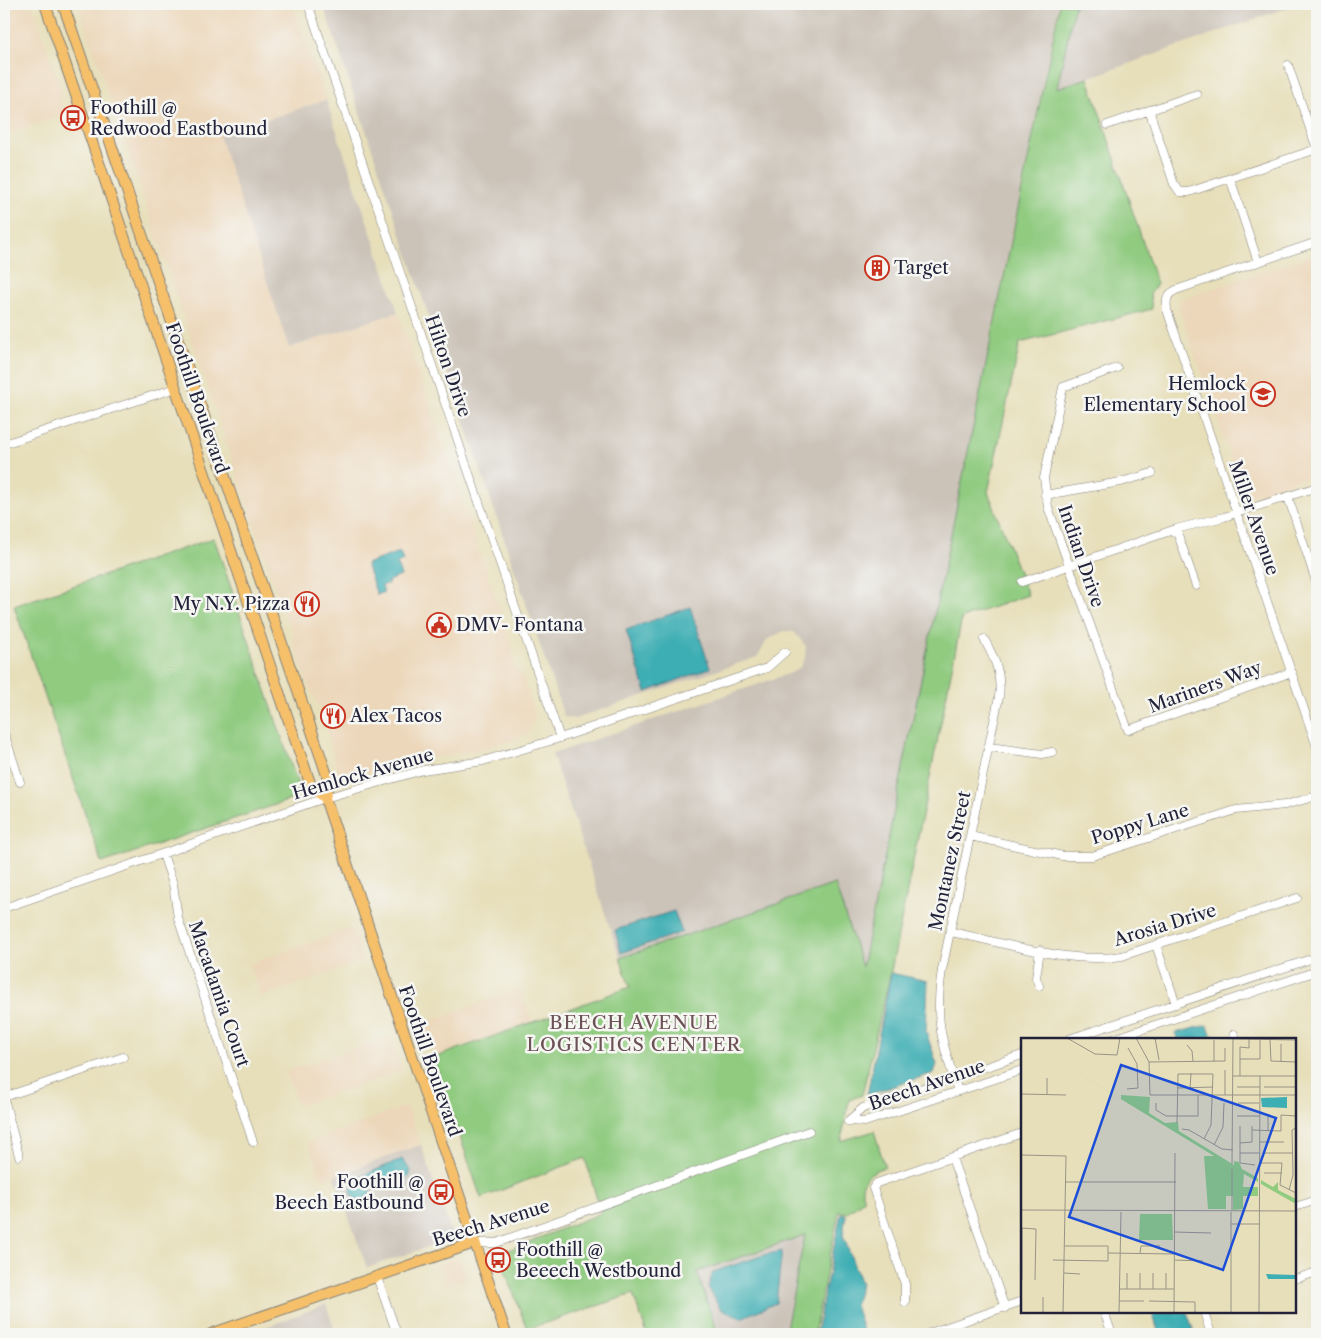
<svg xmlns="http://www.w3.org/2000/svg" width="1321" height="1338" font-family="'Libre Caslon Text',serif">
<rect width="100%" height="100%" fill="#f6f6f2"/>
<filter id="ink" filterUnits="userSpaceOnUse"><feTurbulence type="fractalNoise" baseFrequency=".02" numOctaves="2"/><feDisplacementMap in="SourceGraphic" scale="10" xChannelSelector="R" yChannelSelector="G"/><feConvolveMatrix kernelMatrix="1 2 1 2 8 2 1 2 1" color-interpolation-filters="sRGB"/></filter>
<filter id="wash" filterUnits="userSpaceOnUse"><feTurbulence type="fractalNoise" baseFrequency=".0096" numOctaves="4" result="noise"/><feDisplacementMap in="SourceGraphic" scale="20" xChannelSelector="R" yChannelSelector="G"/><feGaussianBlur stdDeviation="1.12" result="paint"/><feColorMatrix in="noise" values="0 0 0 0 0 0 0 0 0 0 0 0 0 0 0 0 0 1.4 0 .05"/><feComposite in="paint" operator="in"/></filter>
<g filter="url(#wash)">
<rect width="100%" height="100%" fill="#e7dfba"/>
<path fill="#ecd7ba" d="M4 4H32L61 89V101L65 114 4 135Z
M78 4H292L326 100 220 135 289 348 398 312 514 651 512 654 517 671 521 672 535 715 528 735 474 751 390 765 351 778 338 771 321 710 309 687 292 638 294 633 286 619Z
M1317 254V474L1253 495 1243 493 1178 305 1182 299Z
M352 928 363 961 261 997 249 964Z
M520 989 532 1021 435 1056 424 1023Z
M390 1036 402 1071 298 1106 286 1071Z
M407 1106 421 1145 322 1180 308 1142Z
M460 1257 467 1278 446 1285 439 1264Z"/>
<path fill="#cbc2b8" d="M323 4H1059L862 969 835 884 620 958 552 754 791 673 800 667 805 658 806 646 794 632 784 631 768 639 757 657 574 719 564 716Z
M1075 4H1298L1057 89Z
M326 100 398 312 289 348 219 135Z
M421 1145 453 1238 367 1268 334 1176Z
M805 1235 785 1334H718L697 1272Z
M326 1304 336 1334H248Z"/>
<path fill="#90cb80" stroke="#59765e" d="M1060 4H1075L1057 88 1088 78 1157 284 1150 294 1152 309 1020 343 988 492 1028 595 962 618 891 971 862 1095 849 1100 841 1141 874 1131 885 1167C869 1171 857 1183 864 1200L846 1213 839 1211 814 1334H785L805 1235 697 1272 718 1334H647L633 1294 527 1329 499 1254 601 1213 585 1158 481 1198 433 1058 630 987 620 958 835 884 862 967Z
M214 538 299 788 293 799 102 863 14 606Z"/>
<path fill="#3caeb4" stroke="#2f6878" d="M400 552 403 561 397 564 401 576 388 581 389 583 382 586 384 592 377 595 366 564Z
M690 607 710 668 646 692 626 630Z
M674 911 682 932 621 953 615 930Z
M891 973 928 981 926 1032 937 1064 934 1073 867 1095Z
M1207 1025 1214 1039H1178L1175 1033Z
M402 1159 411 1171 409 1177 371 1190 362 1209 351 1193 352 1180Z
M841 1213 846 1215 843 1235 861 1284 855 1305 864 1334H816Z
M782 1251 776 1303 741 1318 721 1309 708 1287 713 1272 764 1255Z
M1152 1312H1187L1195 1334H1159Z"/>
</g>
<g filter="url(#ink)">
<g fill="none" stroke-linecap="round" stroke-linejoin="round">
<defs>
<path id="minor" d="M308 4 560 738
M1288 65 1317 149
M1149 110 1174 184 1180 192H1189L1317 149
M1107 125 1197 94
M1230 178 1258 262
M1317 242 1176 290C1166 295 1166 300 1167 310L1317 747
M1117 368 1063 387 1044 478 1048 507 1128 730 1292 672
M4 444 176 388
M1045 495 1121 482 1152 473
M1288 497 1317 584
M1176 529 1196 586
M1022 582 1176 529 1224 517 1317 487
M4 733 20 782
M989 747 1042 754 1052 752
M970 836 1063 856H1092L1236 810 1285 805 1317 796
M163 854 173 884 178 918 253 1142
M4 908 325 798 423 770 483 761 560 738 767 668 785 652
M951 932C1002 942 1071 965 1122 956L1297 898
M1156 945 1176 1004
M1039 986 1036 978 1040 950
M1234 1034 1236 1039
M1069 1039 1317 957
M1113 1039 1317 971
M958 1091C942 1043 934 1021 942 970L999 697C1002 674 995 659 984 639
M4 1097 123 1057
M4 1099 19 1156
M848 1121 863 1108 1022 1055
M848 1121 865 1122 1022 1070
M952 1158 1005 1308
M1295 1207 1317 1200
M474 1243H496L809 1131
M377 1277 397 1334
M1295 1279 1317 1272
M905 1302V1284L873 1188 877 1183 1022 1133
M1104 1312 1112 1334
M1204 1312 1211 1334
M927 1334 1022 1301"/>
<path id="major" d="M45 4 311 786 325 798
M63 4 329 781 325 798 506 1334
M211 1334 474 1243"/>
</defs>
<use href="#minor" stroke="#84807a" stroke-width="9"/>
<use href="#major" stroke="#84807a" stroke-width="12"/>
<use href="#minor" stroke="#fff" stroke-width="8"/>
<use href="#major" stroke="#f6c06b" stroke-width="10"/>
</g>
</g>
<defs>
<symbol id="bus-ring" viewBox="-11 -11 22 22"><circle r="9.5" fill="#f6f6f2" stroke="#c8321e" stroke-width="1.5"/><path d="M-5-6H5V4H4V6H2V4H-2V6H-4V4H-5ZM-3.5-4V0h7V-4ZM-3.5 1.2v1.5H-2V1.2ZM2 1.2v1.5H3.5V1.2Z" fill="#c8321e"/></symbol>
<symbol id="building-ring" viewBox="-11 -11 22 22"><circle r="9.5" fill="#f6f6f2" stroke="#c8321e" stroke-width="1.5"/><path d="M-4-6H4V6H1V3H-1V6H-4ZM-2.5-4.3h1.7v1.8h-1.7ZM.8-4.3h1.7v1.8H.8ZM-2.5-1h1.7V.8h-1.7ZM.8-1h1.7V.8H.8Z" fill="#c8321e"/></symbol>
<symbol id="school-ring" viewBox="-11 -11 22 22"><circle r="9.5" fill="#f6f6f2" stroke="#c8321e" stroke-width="1.5"/><path d="M0-5L7-2L0 1L-7-2ZM-4 1L0 2.5L4 1V4Q0 6-4 4Z" fill="#c8321e"/></symbol>
<symbol id="restaurant-ring" viewBox="-11 -11 22 22"><circle r="9.5" fill="#f6f6f2" stroke="#c8321e" stroke-width="1.5"/><path d="M-5-6h1v4h1v-4h1v4h1v-4h1v5L-1.5 .5V6h-2V.5L-5-1ZM5-6V6H3V1.5H1.5Q1.5-4 5-6Z" fill="#c8321e"/></symbol>
<symbol id="civic-ring" viewBox="-11 -11 22 22"><circle r="9.5" fill="#f6f6f2" stroke="#c8321e" stroke-width="1.5"/><path d="M-.6-6.5H3V-4.5H.6V-3L4-1V1h2V6H-6V1h2V-1L-.6-3ZM-1.2 2.5V6h2.4V2.5Z" fill="#c8321e"/></symbol>
</defs>
<g fill-rule="evenodd">
<use href="#bus-ring" x="59" y="104" width="28" height="28"/>
<use href="#building-ring" x="863" y="254" width="28" height="28"/>
<use href="#school-ring" x="1249" y="380" width="28" height="28"/>
<use href="#restaurant-ring" x="293" y="590" width="28" height="28"/>
<use href="#civic-ring" x="425" y="611" width="28" height="28"/>
<use href="#restaurant-ring" x="319" y="702" width="28" height="28"/>
<use href="#bus-ring" x="427" y="1178" width="28" height="28"/>
<use href="#bus-ring" x="484" y="1246" width="28" height="28"/>
</g>
<g text-anchor="middle" dominant-baseline="central" stroke-width="5" stroke-linejoin="round" paint-order="stroke">
<g font-size="18" fill="#22223b" stroke="#f6f6f2" text-anchor="start">
<text x="90" y="108">Foothill @<tspan x="90" dy="21">Redwood Eastbound</tspan></text>
<text x="894" y="268">Target</text>
<text x="1246" y="384" text-anchor="end">Hemlock<tspan x="1246" dy="21">Elementary School</tspan></text>
<text x="290" y="604" text-anchor="end">My N.Y. Pizza</text>
<text x="456" y="625">DMV- Fontana</text>
<text x="350" y="716">Alex Tacos</text>
<text x="424" y="1182" text-anchor="end">Foothill @<tspan x="424" dy="21">Beech Eastbound</tspan></text>
<text x="516" y="1250">Foothill @<tspan x="516" dy="21">Beeech Westbound</tspan></text>
</g>
<g font-size="18" fill="#22223b" stroke="#f6f6f2">
<text transform="translate(448 366) rotate(71)">Hilton Drive</text>
<text transform="translate(197 398) rotate(71)">Foothill Boulevard</text>
<text transform="translate(1254 518) rotate(71)">Miller Avenue</text>
<text transform="translate(1081 556) rotate(71)">Indian Drive</text>
<text transform="translate(1205 687) rotate(-20)">Mariners Way</text>
<text transform="translate(363 774) rotate(-16)">Hemlock Avenue</text>
<text transform="translate(1140 824) rotate(-17)">Poppy Lane</text>
<text transform="translate(950 861) rotate(-78)">Montanez Street</text>
<text transform="translate(1165 925) rotate(-17)">Arosia Drive</text>
<text transform="translate(219 994) rotate(71)">Macadamia Court</text>
<text transform="translate(430 1061) rotate(71)">Foothill Boulevard</text>
<text transform="translate(927 1085) rotate(-19)">Beech Avenue</text>
<text transform="translate(491 1223) rotate(-17)">Beech Avenue</text>
</g>
<g font-size="19" letter-spacing="1" fill="#6c5156" stroke="#f6f6f2">
<text x="634" y="1022">BEECH AVENUE<tspan x="634" dy="22">LOGISTICS CENTER</tspan></text>
</g>
</g>
<g transform="translate(1021 1038)">
<rect width="275" height="275" fill="#e7dfba"/>
<path d="M0 0 100 61V57L129 59 128 75 144 85 157 84 158 93 213 127V123L218 124 221 131 237 140V144L223 136 222 149H237V158H222V171L212 172V158H205V171H187L183 118H193ZM240 142 252 149 257 144V152L275 161V166L240 146ZM119 176H151L152 202H118Z" fill="#90cb80"/>
<path d="M266 59V70L241 69 240 60ZM245 236 275 237V241H247Z" fill="#3caeb4"/>
<path fill="none" stroke="#989387" stroke-width="1" d="M46 0 74 16 96 17 99 0M115 0 128 24 129 57H275M134 0 138 22M170 0 275 2M249 2 250 23 275 24M166 7 171 13 172 23M219 21H239V2M193 23V2M128 24 204 23V10M260 24V6M204 32V57M212 38H275M219 38V9L228 10V1M216 49H239M243 49H275M156 50 192 49M106 51 117 50 116 26 107 10M169 51 170 35M0 56 45 57M26 57V40M135 65V72L145 78H177V57M217 65H238M216 78H239M156 85 157 36H192L190 87 183 101M219 88V125L234 127M161 91 168 92 201 111 212 112M231 92 260 93V77L275 78M247 93V77M239 104H263M219 105 231 104V88M193 107 202 89 203 65M219 115H239M243 115H272M0 117 45 118 42 275M239 125H261L259 147 275 155M211 126 212 0M211 131V172M243 135H261M45 144H155M268 152 272 137 271 92 275 90M0 172 275 173M210 174V275M210 186H239M0 190 15 191 14 242M1 190V242M153 194 190 195M87 215 153 216M119 215 120 208H139M32 222 87 223V208H44M153 222 182 223M43 235 59 236M119 235V251M132 235V251M145 235V251M98 251H153M106 251V235M22 259V275M98 263H123M128 263 174 264V275M98 275 100 174M153 275 154 115M238 275 239 38"/>
<path fill="#1d4ed8" fill-opacity="0.15" stroke="#1d4ed8" stroke-width="2.5" d="M100 27 255 80 202 232 48 179Z"/>
<rect width="275" height="275" fill="none" stroke="#22223b" stroke-width="2.5"/>
</g>
<rect width="1321" height="1338" fill="none" stroke="#f6f6f2" stroke-width="20"/>
</svg>
